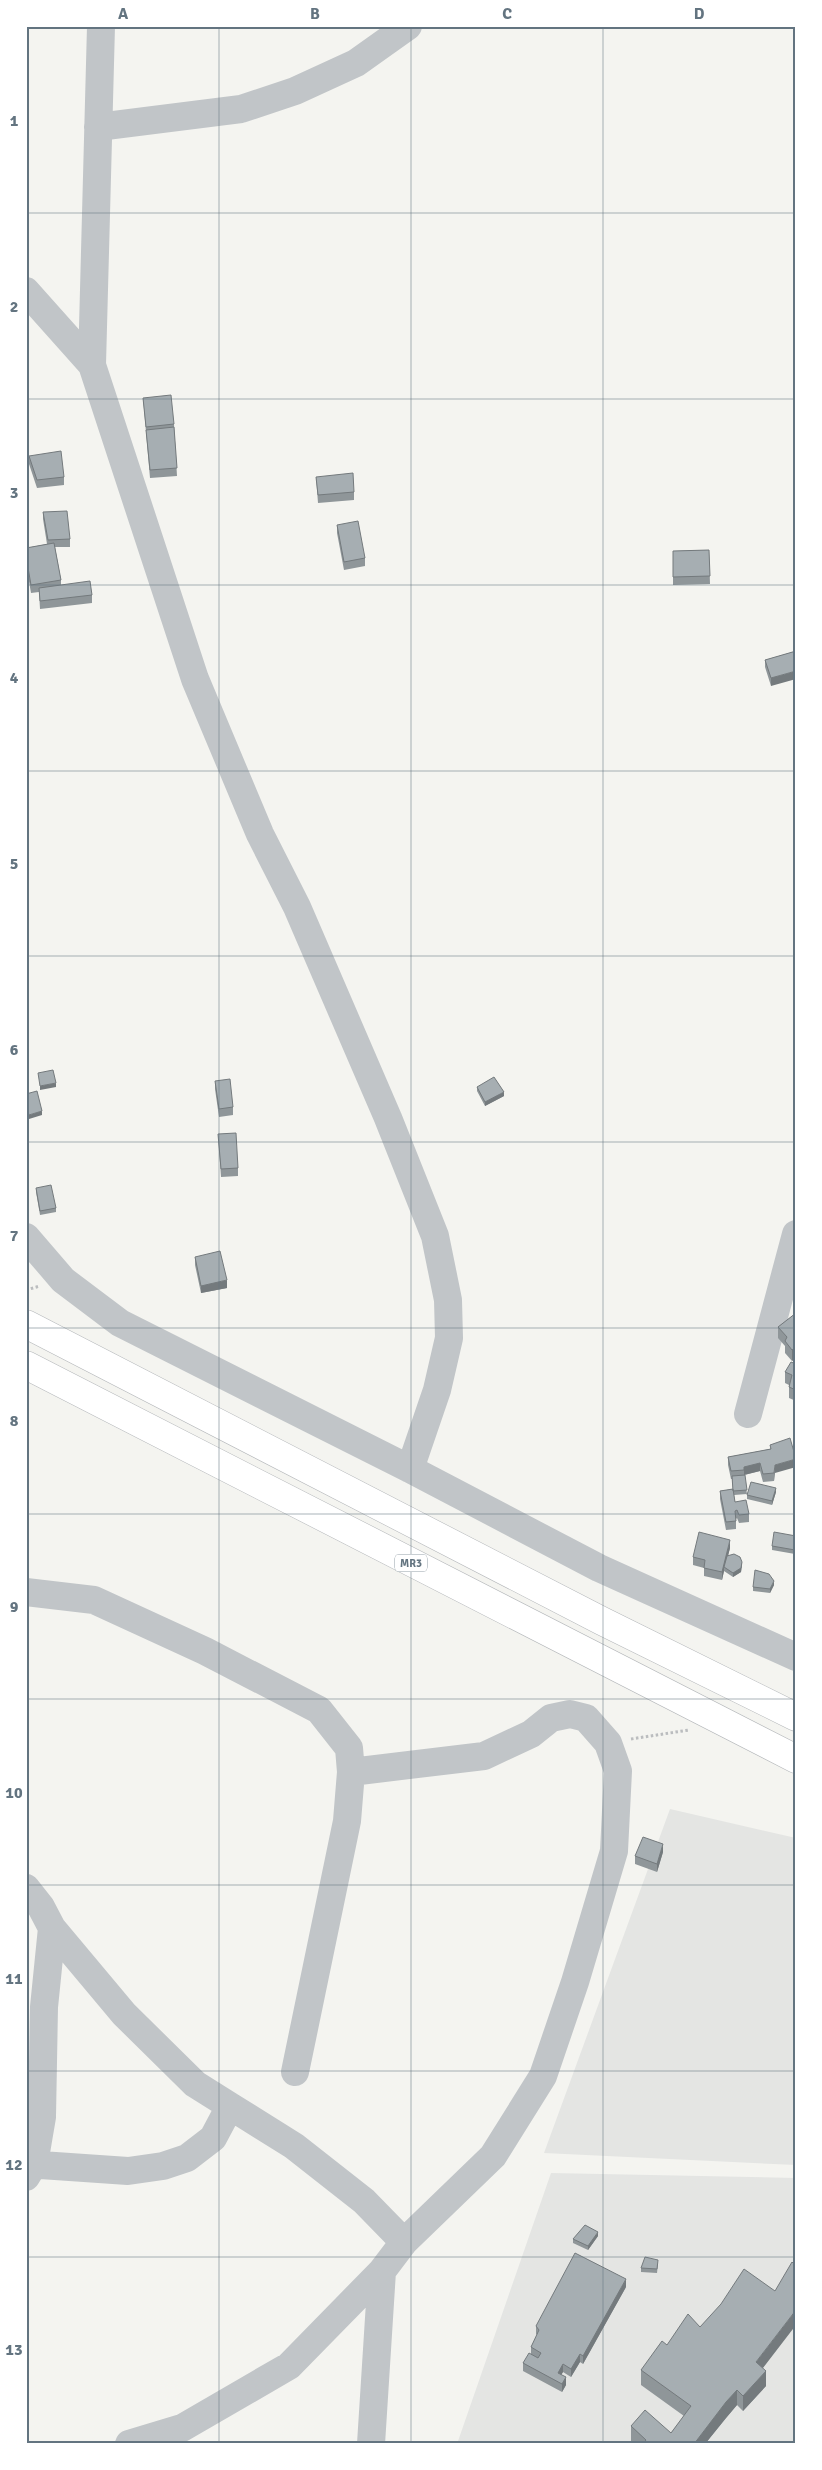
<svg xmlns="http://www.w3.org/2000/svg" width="822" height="2470" font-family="Signika,sans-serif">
<rect width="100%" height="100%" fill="#f4f4f0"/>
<path fill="#e4e5e3" d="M670 1809 796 1838V2165L544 2153Z
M551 2173 796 2178V2444H457Z"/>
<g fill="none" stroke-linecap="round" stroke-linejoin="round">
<defs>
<path id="highway" d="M26 1324 602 1621 796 1717
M26 1365 796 1759"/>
</defs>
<use href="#highway" stroke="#b4b7ba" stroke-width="29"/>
<path stroke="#bbbdbf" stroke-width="3" stroke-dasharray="2.5 2.5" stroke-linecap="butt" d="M26 1290 40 1286
M631 1739 689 1730"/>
<path stroke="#c1c5c8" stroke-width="28" d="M101 26 92 365 195 679 260 834 297 907 388 1118 435 1236 448 1300 449 1338 437 1390 410 1469
M98 127 241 109 295 91 356 63 408 26
M26 291 92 365
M26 1237 63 1280 120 1323 410 1469 599 1568 796 1657
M748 1414 796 1234
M26 1592 94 1600 205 1651 319 1710 349 1748 351 1772 347 1821 295 2072
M26 1888 41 1907 52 1928 44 2007 42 2117 34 2164 26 2177
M52 1928 124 2014 195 2084 230 2106
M26 2164 128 2171 163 2166 187 2158 213 2138 230 2106 294 2146 364 2201 404 2242
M129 2444 182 2428 289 2366 382 2271 404 2242 493 2156 543 2076 575 1982 614 1851 618 1771 608 1743 586 1718 570 1714 551 1718 531 1734 484 1756 351 1772
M371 2444 382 2271"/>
<use href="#highway" stroke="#fff" stroke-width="28"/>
</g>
<path fill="#8f9699" d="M143 398 174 424 177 476 150 478Z
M29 456 64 477V485L37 488 29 464Z
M316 477 354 492V500L318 503Z
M43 512 70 539V547H55L61 580V585L92 595V603L40 609 39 592 31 593 26 564V548L47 544 43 519Z
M337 525 365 558V566L344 570 337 533Z
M709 550 710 584 673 585V551Z
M796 651 771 686 765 667V660Z
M215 1081 233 1107V1115L219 1117 215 1089Z
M477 1087 504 1096 485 1106 477 1091Z
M218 1134 238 1168V1176L221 1177Z
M36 1188 56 1208V1212L40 1215 36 1192Z
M195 1257 227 1288 201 1293 195 1265Z
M796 1313 792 1361 785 1353V1346L778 1338V1327Z
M796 1364V1401L789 1398V1385L785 1383V1372Z
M796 1424V1441H794V1429Z
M770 1445 775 1473 774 1481 763 1482 760 1471 744 1475 747 1494 734 1495 735 1502 749 1514V1522L739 1523 737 1518 736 1519V1529L726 1530 720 1499V1491L733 1489 732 1479H731L728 1465V1457L770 1449Z
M776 1492 772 1505 747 1499V1495Z
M796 1536 795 1554 772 1550V1546Z
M730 1548 728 1556 742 1566 741 1572 733 1577 724 1571 722 1580 704 1576V1568L693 1565V1557Z
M774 1585 770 1593 753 1591V1587Z
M663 1852 657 1872 635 1864V1856Z
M598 2236 588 2250 573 2243V2239Z
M658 2264 657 2273 641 2272V2268Z
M626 2287 583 2364 580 2362 571 2377 563 2372 561 2374 566 2385 562 2392 523 2371V2363L531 2354V2347L537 2335 536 2334V2326Z
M700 2327 763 2368 766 2386 743 2411 737 2405 726 2418 705 2444H633L631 2441V2426L671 2433 684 2416 641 2385V2370L667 2345Z"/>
<path fill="#747a7d" d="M796 671V679L771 686V678Z
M56 1083V1087L40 1090V1086Z
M504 1092V1096L485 1106V1102Z
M42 1111V1115L29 1119V1115Z
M227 1280V1288L201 1293V1286Z
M796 1347V1359L792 1361V1350Z
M796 1459V1467L775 1473 774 1481 775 1465Z
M760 1463V1471L744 1475V1467Z
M776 1488V1492L772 1505V1501Z
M730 1540V1548L725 1567H724V1571L722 1580V1572Z
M742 1562 741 1572 733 1577V1573Z
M774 1581V1585L770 1593V1589Z
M663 1844V1852L657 1872V1864Z
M598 2232V2236L588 2250V2246Z
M626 2279V2287L583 2364V2356Z
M796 2310V2325L756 2377V2362Z
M580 2354V2362L571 2377V2369Z
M563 2364V2372L558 2381V2373Z
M766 2371V2386L743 2411V2396Z
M566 2377V2385L562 2392V2384Z
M737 2390V2405L726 2418 705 2444H694L726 2402Z"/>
<path fill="#a6aeb2" stroke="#747a7d" d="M171 395 174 424 146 427 143 398Z
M174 427 177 468 150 470 146 430Z
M61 451 64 477 37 480 29 456Z
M353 473 354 492 318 495 316 477Z
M67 511 70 539 48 540 43 512Z
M358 521 365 558 344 562 337 525Z
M54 543 61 580 31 585 26 556V548Z
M709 550 710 576 673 577V551Z
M90 581 92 595 40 601 39 588Z
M796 651V671L771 678 765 660Z
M53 1070 56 1083 40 1086 38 1073Z
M494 1077 504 1092 485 1102 477 1087Z
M230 1079 233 1107 219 1109 215 1081Z
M37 1091 42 1111 29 1115 26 1104V1094Z
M236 1133 238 1168 221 1169 218 1134Z
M51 1185 56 1208 40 1211 36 1188Z
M220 1251 227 1280 201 1286 195 1257Z
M796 1313V1347L792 1350 785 1341 787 1337 778 1327Z
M791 1362 796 1364V1390L789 1387 792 1375 785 1372Z
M790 1438 796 1459 775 1465 774 1473 763 1474 760 1463 744 1467V1470L731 1471 728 1457 771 1449 770 1445Z
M745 1475 747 1490 733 1491 732 1476Z
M751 1482 776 1488 772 1501 747 1495Z
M733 1489 735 1502 746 1500 749 1514 739 1515 737 1510 735 1511 736 1521 726 1522 720 1491Z
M699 1532 730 1540 722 1572 704 1568 705 1560 693 1557Z
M774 1532 796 1536 795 1550 772 1546Z
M734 1554 740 1557 742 1562 741 1568 733 1573 724 1567 727 1556Z
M755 1570 769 1574 774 1581 770 1589 753 1587Z
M643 1837 663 1844 657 1864 635 1856Z
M585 2225 598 2232 588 2246 573 2239Z
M575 2253 626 2279 583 2356 580 2354 571 2369 563 2364 558 2373 566 2377 562 2384 523 2363 529 2353 538 2358 541 2353 531 2347 539 2330 536 2326Z
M645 2257 658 2260 657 2269 641 2268Z
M792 2262 796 2266V2310L756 2362 766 2371 743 2396 737 2390 726 2402 694 2444H643L646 2440 631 2426 645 2410 671 2433 691 2406 641 2370 662 2341 667 2345 688 2314 700 2327 721 2304 744 2269 775 2291Z"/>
<path fill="none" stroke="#637480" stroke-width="1" stroke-opacity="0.55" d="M219 26V2444M411 26V2444M603 26V2444M26 213H796M26 399H796M26 585H796M26 771H796M26 956H796M26 1142H796M26 1328H796M26 1514H796M26 1699H796M26 1885H796M26 2071H796M26 2257H796"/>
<g text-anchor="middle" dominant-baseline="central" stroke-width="5" stroke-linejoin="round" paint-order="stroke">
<rect fill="#fff" stroke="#929ea6" stroke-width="1" x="395" y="1554.5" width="32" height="17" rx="4"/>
<g font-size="11" font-weight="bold" fill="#637480">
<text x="411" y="1563">MR3</text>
</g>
</g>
<rect width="822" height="2470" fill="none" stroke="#ffffff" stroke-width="55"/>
<rect x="28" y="28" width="766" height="2414" fill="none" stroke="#637480" stroke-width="2"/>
<g font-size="16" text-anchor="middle" font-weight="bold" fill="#637480">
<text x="123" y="19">A</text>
<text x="315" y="19">B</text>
<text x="507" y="19">C</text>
<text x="699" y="19">D</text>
<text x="14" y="126">1</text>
<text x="14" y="312">2</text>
<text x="14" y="498">3</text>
<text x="14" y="683">4</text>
<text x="14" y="869">5</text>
<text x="14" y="1055">6</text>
<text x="14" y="1241">7</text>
<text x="14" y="1426">8</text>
<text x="14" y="1612">9</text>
<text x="14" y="1798">10</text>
<text x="14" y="1984">11</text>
<text x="14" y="2170">12</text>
<text x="14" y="2355">13</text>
</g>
</svg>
